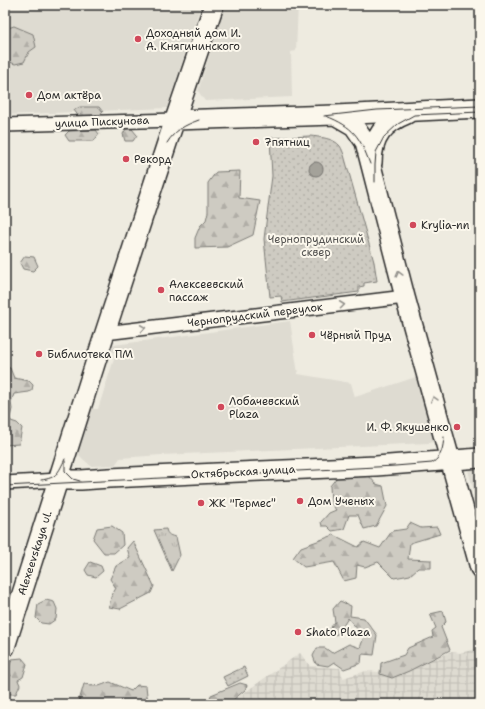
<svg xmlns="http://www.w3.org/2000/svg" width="485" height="709" font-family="'Shantell Sans',sans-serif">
<defs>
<pattern id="industrial-grid" width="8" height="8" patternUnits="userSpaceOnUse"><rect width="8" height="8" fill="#dedbd1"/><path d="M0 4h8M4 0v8" fill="none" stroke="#bfbcb4"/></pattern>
<pattern id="grass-tufts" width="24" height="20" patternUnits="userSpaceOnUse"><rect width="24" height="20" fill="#cecbc2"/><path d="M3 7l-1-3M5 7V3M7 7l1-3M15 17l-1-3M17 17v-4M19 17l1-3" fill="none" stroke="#b1aea7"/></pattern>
<pattern id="forest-firs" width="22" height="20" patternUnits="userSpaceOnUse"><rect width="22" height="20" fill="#cecbc2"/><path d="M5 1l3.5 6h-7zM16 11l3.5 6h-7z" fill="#b1aea7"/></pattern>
<pattern id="park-dots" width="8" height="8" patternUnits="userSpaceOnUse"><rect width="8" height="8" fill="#cecbc2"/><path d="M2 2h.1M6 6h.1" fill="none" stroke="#b1aea7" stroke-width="1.8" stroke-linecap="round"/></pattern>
</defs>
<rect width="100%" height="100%" fill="#eeebe0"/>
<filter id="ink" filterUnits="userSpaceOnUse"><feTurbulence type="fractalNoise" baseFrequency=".025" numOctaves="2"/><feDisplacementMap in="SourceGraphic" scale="8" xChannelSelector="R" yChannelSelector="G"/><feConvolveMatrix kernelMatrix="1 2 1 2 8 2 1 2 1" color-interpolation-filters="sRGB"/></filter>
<g filter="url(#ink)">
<path fill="#dedbd1" d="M5 5H201L167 108 5 115Z
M225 5H298L296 51 291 52 292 97 205 101 198 91Z
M290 321 298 374 351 383 355 397 416 377 434 438 433 442 429 443 161 455 120 458 115 465 91 466 83 459 79 455 78 450 88 415 90 409H98L116 353 111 351 114 345Z
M467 466H480V515Z"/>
<path fill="url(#industrial-grid)" d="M480 648V703L476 704H234V700L300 653 310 666 340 668 343 678 366 671 378 672 402 662 406 670 450 652 460 653Z"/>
<path fill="url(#grass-tufts)" stroke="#7c7b76" d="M166 529C167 535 171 536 176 537L180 555 172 571 154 530Z"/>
<path fill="url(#forest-firs)" stroke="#7c7b76" d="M14 26 33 34 36 47 29 52 24 62 15 64 5 60V29Z
M80 107H99L103 112 97 117H79L74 110Z
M126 129H132L137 135 133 141H125L123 134Z
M96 130 99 134 94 141H69L65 135 69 131Z
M240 171 239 198 260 201 253 235 227 247 195 248V238L200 226 206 220 208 212V183L216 172Z
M25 256 34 257 38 266 33 271 23 269 20 263Z
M5 367 10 368 14 378 29 381 33 385 32 390 29 392 14 394 11 402 12 409 10 418 11 421 17 423 22 428 19 444 5 445Z
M368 475 376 484 383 486 387 506 376 526 364 529 358 515H349L344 529 332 531 327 526H322L321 522 329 513 336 510 331 503 330 486 337 477Z
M410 523 421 528 437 527 440 534 410 543 408 559 431 560V568H418L410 575 394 578 378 562 365 567 357 565 356 578 344 581 334 562 304 567 293 558 301 547 334 535 358 547 364 542 380 548 392 531 406 529Z
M112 526 122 533 123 545 114 553H104L93 539 97 528Z
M133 541 154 586 151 593 120 609 109 607 111 597 116 588 110 579 116 566 130 558 127 548Z
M90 562 101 566 103 571 96 577 88 575 85 570Z
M46 600 54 602 57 609 56 619 49 624 41 623 36 618 38 604Z
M340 601 351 606 350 616 364 618 377 635 374 655 362 654 361 663 344 669 334 662 328 666 316 664 313 656 317 648H325L332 653 349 644 360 648 364 637 348 618 338 634 328 636 327 632 335 622 333 609Z
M443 611 446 622 441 627 450 650 409 671 392 678 380 674 381 663 404 655 408 648 433 637 432 631 436 628 430 614Z
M22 658 27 664 23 677 18 680 20 685 16 694H7C4 689 4 682 6 677L11 676 8 670 12 659Z
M110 682 131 691 137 685 146 686 148 704H73L79 701 84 684 99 686Z
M240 683 247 685 245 690 233 700 232 704H209L208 703 211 695Z"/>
<path fill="url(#park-dots)" stroke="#7c7b76" d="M310 136C319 137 334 138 340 146 342 149 343 152 344 155L374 262 377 281 364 283V286L359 287V292L282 302 281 296 270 297 264 239 272 176 270 138Z
M244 667 248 676 228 686 223 677Z"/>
<path fill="#a4a29a" stroke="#74726e" d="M309 169a7 7 0 1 1 14 0a7 7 0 1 1-14 0Z"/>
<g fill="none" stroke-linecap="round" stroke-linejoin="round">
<defs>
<path id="street" d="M5 125 175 120
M105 333 405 297
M5 483 59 480"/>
<path id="secondary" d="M335 115 354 126 365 142 405 297 480 568
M175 120 335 115 480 108
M372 163C372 137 384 123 407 114
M59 480H81L109 478 261 471 376 466 480 458
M5 647 100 348 167 143 214 5"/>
</defs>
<use href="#street" stroke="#2b2b2b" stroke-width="16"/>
<use href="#secondary" stroke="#2b2b2b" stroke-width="22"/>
<use href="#street" stroke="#fbf7ec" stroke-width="13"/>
<use href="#secondary" stroke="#fbf7ec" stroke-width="19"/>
<path stroke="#2b2b2b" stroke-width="1" d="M324 116 377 110 480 106
M326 116C354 127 360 137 370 164
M167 143C175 130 185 125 199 120
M375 182V165L376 152 384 137 398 124 414 115 480 112
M65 461V471L73 479 80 481
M41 480C57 478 58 473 65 459
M5 486 395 466 432 463C442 457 443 447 444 437"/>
</g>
<defs><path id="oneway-chevron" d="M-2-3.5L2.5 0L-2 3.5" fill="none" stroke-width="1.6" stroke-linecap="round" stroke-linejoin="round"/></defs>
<g stroke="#93918c">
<use href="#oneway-chevron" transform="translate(399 274) rotate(-105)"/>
<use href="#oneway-chevron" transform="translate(342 305) rotate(-7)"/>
<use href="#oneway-chevron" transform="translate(143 328) rotate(-8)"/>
<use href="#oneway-chevron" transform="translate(434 399) rotate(-106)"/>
</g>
</g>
<g fill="#d1495b" stroke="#fbf7ec" stroke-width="1.5">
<circle cx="138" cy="39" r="4"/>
<circle cx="29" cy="95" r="4"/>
<circle cx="256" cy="142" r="4"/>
<circle cx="126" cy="159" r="4"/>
<circle cx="413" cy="225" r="4"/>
<circle cx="161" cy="290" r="4"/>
<circle cx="312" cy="335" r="4"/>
<circle cx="39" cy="354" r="4"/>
<circle cx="221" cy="407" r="4"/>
<circle cx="457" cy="427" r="4"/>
<circle cx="300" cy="501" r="4"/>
<circle cx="201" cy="503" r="4"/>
<circle cx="298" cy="632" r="4"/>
</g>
<g text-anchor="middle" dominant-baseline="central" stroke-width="4" stroke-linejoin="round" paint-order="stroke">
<g font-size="11" fill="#2b2b2b" stroke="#fbf7ec" text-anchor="start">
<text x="146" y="33">Доходный дом И.<tspan x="146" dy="13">А. Княгининского</tspan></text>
<text x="37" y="95">Дом актёра</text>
<text x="264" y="142">7пятниц</text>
<text x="134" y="159">Рекорд</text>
<text x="421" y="225">Krylia-nn</text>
<text x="169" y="284">Алексеевский<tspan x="169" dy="13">пассаж</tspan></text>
<text x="320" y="335">Чёрный Пруд</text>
<text x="47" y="354">Библиотека ПМ</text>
<text x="229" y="401">Лобачевский<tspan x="229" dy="13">Plaza</tspan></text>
<text x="449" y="427" text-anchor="end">И. Ф. Якушенко</text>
<text x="308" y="501">Дом Ученых</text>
<text x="209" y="503">ЖК "Гермес"</text>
<text x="306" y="632">Shato Plaza</text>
</g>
<g font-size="11" fill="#2b2b2b" stroke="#fbf7ec">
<text transform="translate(102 122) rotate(-2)">улица Пискунова</text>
<text transform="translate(255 315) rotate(-7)">Чернопрудский переулок</text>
<text transform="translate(243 472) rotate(-3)">Октябрьская улица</text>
<text transform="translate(35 553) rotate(-72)">Alexeevskaya ul.</text>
</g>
<g font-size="11" fill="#545351" stroke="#fbf7ec">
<text x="316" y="239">Чернопрудинский<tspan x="316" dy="13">сквер</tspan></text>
</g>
</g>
<rect width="485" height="709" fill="none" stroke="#fbf7ec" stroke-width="20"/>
<rect x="10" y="10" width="465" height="689" fill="none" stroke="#2b2b2b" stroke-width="1.5" filter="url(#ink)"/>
</svg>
